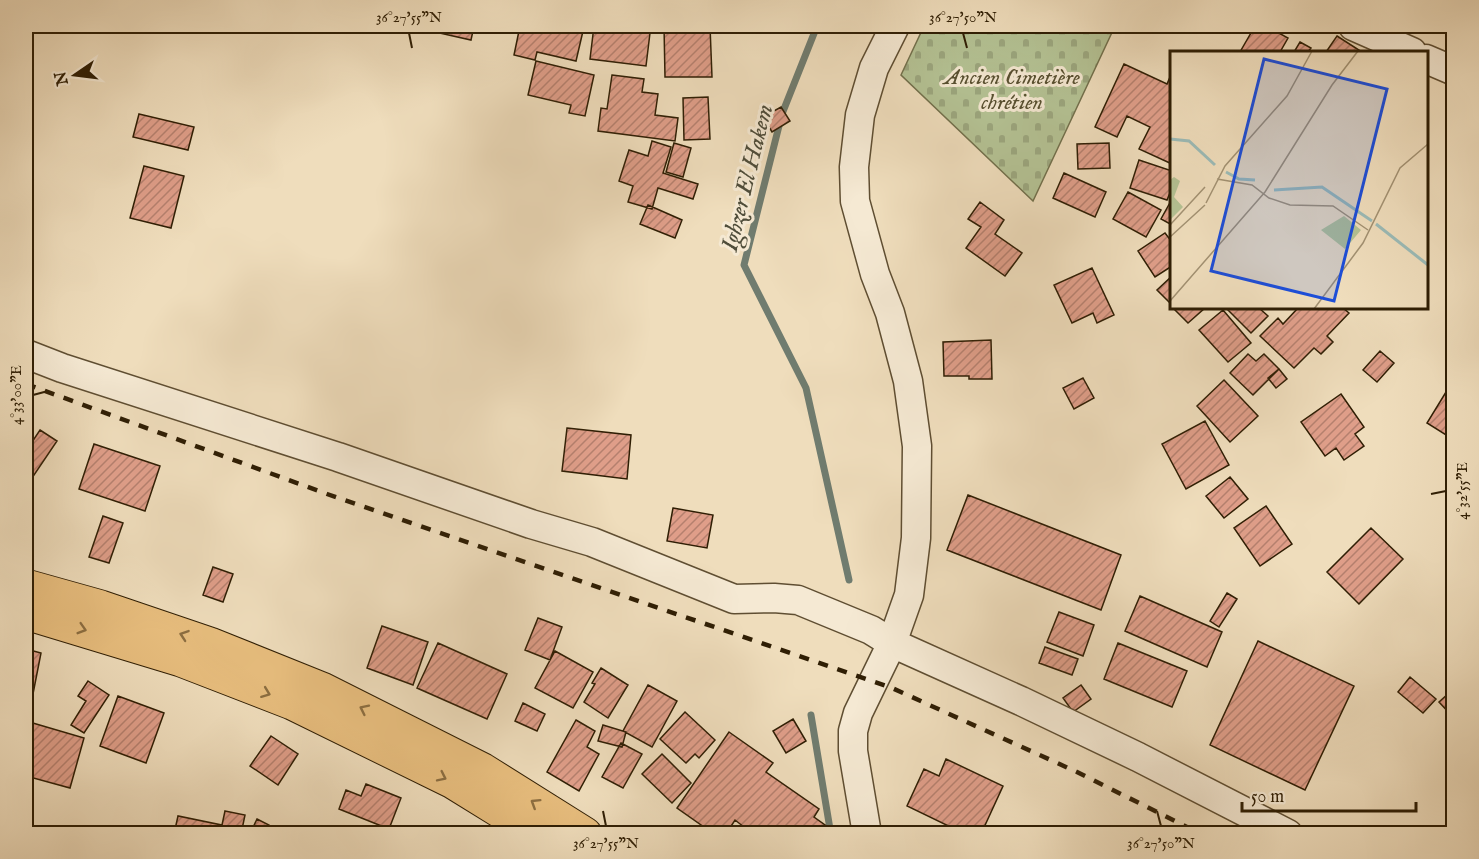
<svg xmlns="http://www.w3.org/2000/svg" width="1479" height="859" font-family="'IM FELL English',serif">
<defs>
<pattern id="cemetery-stones" width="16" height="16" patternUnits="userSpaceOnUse" patternTransform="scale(1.5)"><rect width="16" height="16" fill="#b4c294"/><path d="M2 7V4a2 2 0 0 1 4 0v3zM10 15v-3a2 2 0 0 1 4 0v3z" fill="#9ba67e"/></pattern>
<pattern id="building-hatch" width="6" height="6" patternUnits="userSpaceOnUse" patternTransform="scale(1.5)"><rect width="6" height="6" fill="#df9e89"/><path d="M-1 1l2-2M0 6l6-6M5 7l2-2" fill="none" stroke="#b5806e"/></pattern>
</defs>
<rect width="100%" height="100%" fill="#efddbc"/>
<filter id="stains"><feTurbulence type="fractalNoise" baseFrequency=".00333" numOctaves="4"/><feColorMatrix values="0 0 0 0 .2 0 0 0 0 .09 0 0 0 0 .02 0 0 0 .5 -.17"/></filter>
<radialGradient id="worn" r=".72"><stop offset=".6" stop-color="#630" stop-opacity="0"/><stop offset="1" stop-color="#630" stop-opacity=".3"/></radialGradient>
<path fill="url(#cemetery-stones)" stroke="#72704c" stroke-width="1.5" d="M924 26H1115L1033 201 901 75Z"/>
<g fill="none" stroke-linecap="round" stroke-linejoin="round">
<path stroke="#707c6f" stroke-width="7" d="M817 26 782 114 744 265 806 388 849 580
M811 715 830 829 828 834"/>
</g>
<path fill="url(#building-hatch)" stroke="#2f1e04" stroke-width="1.5" d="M437 26H474L471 40 435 32Z
M520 26H559L583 31 576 61 537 52 535 60 514 55Z
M594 26 650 33 646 66 590 59Z
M664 26H710L712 77H665Z
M1255 26H1266L1288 38 1280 52H1240Z
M1337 36 1362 52H1326Z
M1300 42 1311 48 1308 52H1294Z
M536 61 594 75 585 116 569 113 571 105 528 95Z
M1124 64 1167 84 1170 77 1172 78V164L1139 149 1150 127 1127 116 1117 137 1095 127Z
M612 75 644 79 642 92 658 94 655 115 678 118 675 141 598 131 601 108 607 109Z
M708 97 710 139 684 140 683 98Z
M781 107 790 121 772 132 763 117Z
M139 114 194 127 188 150 133 137Z
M652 141 671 147 663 173 698 184 693 199 658 188 652 209 628 202 633 186 619 181 629 150 648 156Z
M674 143 691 148 683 177 666 172Z
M1109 143 1110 168 1078 169 1077 144Z
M1139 160 1172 171V188L1167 200 1130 188Z
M144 166 184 176 171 228 130 218Z
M1064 173 1106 192 1095 217 1053 198Z
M1128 192 1161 210 1146 237 1113 219Z
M1172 199V225L1161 219Z
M980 202 1004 220 995 234 1022 253 1005 276 966 248 981 227 968 219Z
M648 205 682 220 675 238 640 224Z
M1165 233 1172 242V266L1155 277 1138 251Z
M1092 268 1114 315 1097 323 1093 313 1072 323 1054 285Z
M1172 276V305L1157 290Z
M1173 308H1205L1188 323Z
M1230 308H1259L1268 316 1251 333 1228 310Z
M1298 308H1343L1349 313 1327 336 1333 342 1321 354 1314 348 1294 368 1260 336 1278 318 1283 324Z
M1223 310 1251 343 1228 362 1199 330Z
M991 340 992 379H969V376H944L943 342Z
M1380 351 1394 363 1377 382 1363 370Z
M1248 354 1256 361 1264 354 1279 369 1253 395 1230 373Z
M1279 369 1287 379 1276 388 1268 378Z
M1083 378 1094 398 1074 409 1063 388Z
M1454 379V440L1427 423Z
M1224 380 1258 416 1230 442 1197 406Z
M1341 394 1364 427 1355 434 1364 446 1344 460 1336 448 1325 456 1301 422Z
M1205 421 1229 465 1186 489 1162 444Z
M567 428 631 435 627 479 562 471Z
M40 430 57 441 32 478 26 474V451Z
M94 444 160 466 145 511 79 489Z
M1230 477 1248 499 1224 518 1206 496Z
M968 495 1121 555 1101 610 947 550Z
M1266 506 1292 544 1260 566 1234 528Z
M673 508 713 515 707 548 667 541Z
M103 516 123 523 109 563 89 557Z
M1371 528 1403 559 1359 604 1327 572Z
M213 567 233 574 223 602 203 595Z
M1227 593 1237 599 1219 627 1210 621Z
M1140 596 1222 632 1207 667 1125 631Z
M1059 612 1094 625 1083 656 1047 642Z
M538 618 562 627 550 660 525 650Z
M382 626 428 642 413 685 367 668Z
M1258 641 1354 686 1305 790 1210 745Z
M438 643 507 674 487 719 417 688Z
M1118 643 1187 671 1172 707 1104 679Z
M1045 647 1078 659 1072 675 1039 663Z
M26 649 41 653 31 704 26 703Z
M555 651 593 672 573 708 535 688Z
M601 668 628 685 608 718 584 702 595 684 592 683Z
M1410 677 1436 699 1423 713 1398 692Z
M88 681 109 695 84 733 71 725 86 701 78 696Z
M648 685 677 701 652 747 623 731Z
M1081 685 1091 699 1073 712 1063 698Z
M1449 693 1454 698V718L1439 702Z
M118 696 164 713 146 763 100 746Z
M523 703 545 714 537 731 515 721Z
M685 712 715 740 699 758 695 754 686 763 660 739Z
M793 719 806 741 786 753 773 731Z
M576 720 595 731 587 747 599 754 579 791 547 772Z
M26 721 84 738 70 788 26 776Z
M603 725 626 732 622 747 598 741Z
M729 732 773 763 766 772 819 809 814 817 832 830 829 834H753L735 820 726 834H714L677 808Z
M271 736 298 754 278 785 250 766Z
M621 743 642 754 623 788 602 777Z
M662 754 691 783 672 803 642 774Z
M946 759 1003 786 981 834H965L907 806 924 769 939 776Z
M366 784 401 798 389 829 339 809 346 790 361 796Z
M225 811 245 815 241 834H174L178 816 222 825Z
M257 819 269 825 265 834H250Z"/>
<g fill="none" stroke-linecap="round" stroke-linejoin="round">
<defs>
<path id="street" d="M1353 26 1412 52
M1426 59 1454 71
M26 354 62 368 338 457 531 524 592 542 734 599 774 598 798 600 871 630 892 643 1021 701 1138 757 1288 834
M867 834 853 751V731L858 713 892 643 909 595 916 538 917 446 908 381 890 313 875 274 855 201 854 167 860 115 874 68 895 26"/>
<path id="primary" d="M26 586 101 607 210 644 322 689 483 770 585 834
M26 613 181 660 292 703 453 782 537 834"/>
</defs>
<use href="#street" stroke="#5f4e32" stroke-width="31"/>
<use href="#primary" stroke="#2f1e04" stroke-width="35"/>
<use href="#street" stroke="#f5e9d3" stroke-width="28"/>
<use href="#primary" stroke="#e8be7e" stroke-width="33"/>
<path stroke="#2f1e04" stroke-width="4.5" stroke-dasharray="10 10" stroke-linecap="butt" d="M26 384 327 494 892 688 1077 772 1201 834"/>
</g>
<defs><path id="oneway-chevron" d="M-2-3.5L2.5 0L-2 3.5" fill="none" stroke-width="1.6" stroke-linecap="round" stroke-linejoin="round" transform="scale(1.5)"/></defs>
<g stroke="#8c6e41">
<use href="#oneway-chevron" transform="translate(82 629) rotate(17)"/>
<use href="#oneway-chevron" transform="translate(184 635) rotate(-161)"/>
<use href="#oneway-chevron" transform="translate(266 693) rotate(21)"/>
<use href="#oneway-chevron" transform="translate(364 709) rotate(-154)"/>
<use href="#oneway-chevron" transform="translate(442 777) rotate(26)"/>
<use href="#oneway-chevron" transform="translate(535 803) rotate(-148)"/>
</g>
<path fill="none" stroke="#2f1e04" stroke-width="2" d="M409 33 412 48M963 33 967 48M33 395 48 391M1431 494 1446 491M603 811 606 826M1157 811 1161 826"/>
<g text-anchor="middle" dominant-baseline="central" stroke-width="6" stroke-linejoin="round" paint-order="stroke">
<g font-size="22" font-style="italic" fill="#574f2f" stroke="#f5e9d3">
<text x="1012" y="78">Ancien Cimetière<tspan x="1012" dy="25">chrétien</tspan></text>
</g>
<g font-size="24" font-style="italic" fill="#4f4d3a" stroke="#f5e9d3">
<text transform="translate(748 178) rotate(-76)">Ighzer El Hakem</text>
</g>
</g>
<g transform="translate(1170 51)">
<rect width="258" height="258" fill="#efddbc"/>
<path d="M4 126 10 130 4 146 13 156 0 169V129ZM174 165 191 179 175 198 151 179Z" fill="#b4c294"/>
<path fill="none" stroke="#9bbbb7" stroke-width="3" d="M0 88 19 90 45 114M56 121 69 128 85 129M104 139 152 136 202 170M206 173 258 214"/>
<path fill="none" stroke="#a29172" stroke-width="1.5" d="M47 128 82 134 99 147 120 154 163 155 198 179M36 152 55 115 117 45 142 0M0 174 35 136M0 186 35 154M0 250 95 141 162 34 188 0M144 258 193 192 230 117 258 93"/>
<path fill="#1d4ed8" fill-opacity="0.15" stroke="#1d4ed8" stroke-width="3" d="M94 8 217 38 164 250 41 220Z"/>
<rect width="258" height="258" fill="none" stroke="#2f1e04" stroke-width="3"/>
</g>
<rect width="1479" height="859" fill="none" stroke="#efddbc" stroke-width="66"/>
<g transform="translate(75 75) rotate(256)" stroke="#f5e9d3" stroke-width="4.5" paint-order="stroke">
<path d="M0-4.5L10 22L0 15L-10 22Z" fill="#2f1e04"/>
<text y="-9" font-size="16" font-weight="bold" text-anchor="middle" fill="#2f1e04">N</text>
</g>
<path d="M1242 802v9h174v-9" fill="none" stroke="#2f1e04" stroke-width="3"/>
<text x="1251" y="802" font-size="18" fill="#2f1e04" stroke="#f5e9d3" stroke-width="4.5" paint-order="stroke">50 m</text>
<rect x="33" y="33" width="1413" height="793" fill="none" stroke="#2f1e04" stroke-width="2"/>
<g font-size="15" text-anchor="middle" fill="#2f1e04">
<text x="409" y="22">36°27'55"N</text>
<text x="963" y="22">36°27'50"N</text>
<text transform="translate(16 395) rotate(-90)" y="5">4°33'00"E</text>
<text transform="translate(1462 491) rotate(-90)" y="5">4°32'55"E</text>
<text x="606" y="848">36°27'55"N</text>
<text x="1161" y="848">36°27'50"N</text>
</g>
<rect width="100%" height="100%" filter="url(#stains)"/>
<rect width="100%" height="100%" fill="url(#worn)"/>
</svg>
